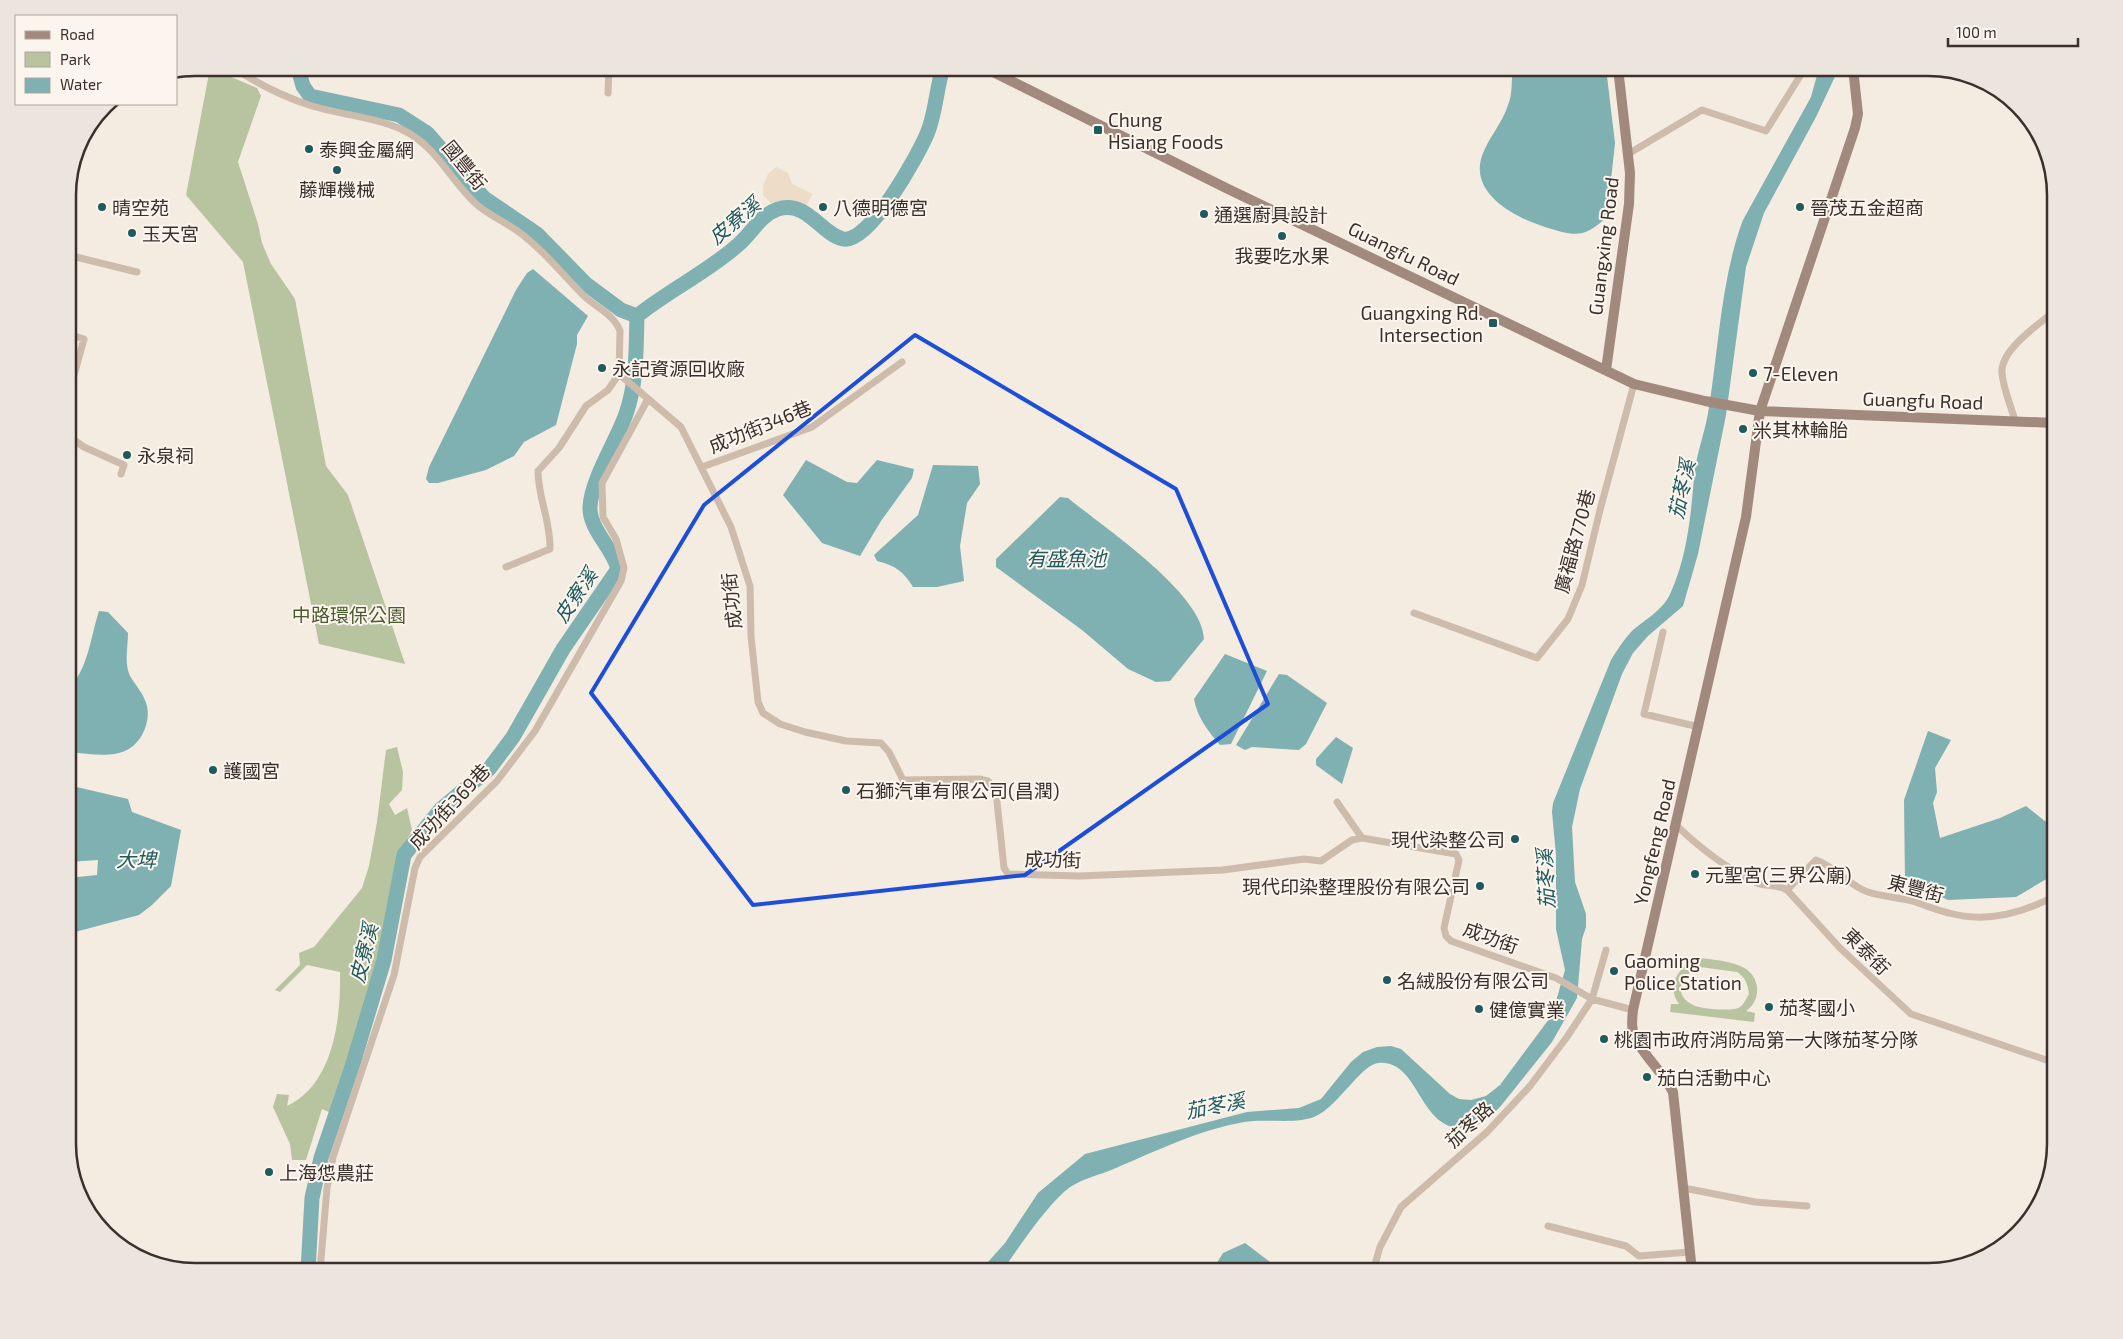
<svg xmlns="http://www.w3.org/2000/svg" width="2123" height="1339" font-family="'Exo 2','Noto Sans TC',sans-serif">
<rect width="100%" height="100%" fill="#f4ebe1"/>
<path fill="#b8c4a0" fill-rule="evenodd" d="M210 68 257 88 261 96 238 162 258 224 262 243 271 264 295 299 326 466 348 495 405 664 319 644 243 262 186 195Z
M397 747 403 772 402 790 389 804 395 815 407 808 412 830 399 855 380 960 331 1113 322 1109 306 1160H292L290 1144 273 1107 277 1094 289 1095 287 1106C334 1084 341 1018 340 972L307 965 280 992 275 990 300 965 299 953 314 947 362 888 369 866 377 822 386 750Z
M1700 958C1720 961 1754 961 1757 987 1758 997 1754 1005 1746 1011L1755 1013 1754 1022 1670 1012 1671 1004H1679C1665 985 1680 964 1700 958ZM1700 967 1737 972C1745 977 1748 984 1749 994 1746 999 1744 1004 1740 1007 1733 1012 1700 1009 1693 1005 1671 994 1682 974 1700 967Z"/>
<path fill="#ecdcc8" d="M776 167 788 173 792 184 813 194 803 211 790 205 775 207 763 195V186L768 174Z"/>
<path fill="#7fb0b2" d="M1513 68H1606L1615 143 1607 217C1583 239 1575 236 1545 227 1516 218 1469 194 1482 156 1488 138 1502 124 1508 105 1513 94 1511 79 1513 68Z
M1819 68H1839L1816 117 1764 213 1746 267 1726 415 1698 554 1683 606 1648 636 1633 653 1622 674 1580 789 1572 827 1575 882 1586 914V927L1582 939 1577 998 1552 1042 1500 1107C1488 1119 1476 1130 1458 1128 1418 1124 1418 1059 1378 1063 1362 1064 1338 1106 1316 1116 1297 1125 1265 1118 1244 1122 1199 1130 1158 1150 1116 1168 1098 1176 1081 1178 1065 1191 1042 1212 1020 1246 1002 1271H980L1005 1243 1038 1193 1085 1154 1247 1112 1299 1108 1321 1099 1351 1062 1363 1052 1377 1047 1391 1046 1401 1049 1450 1094 1459 1099 1471 1100 1486 1096 1500 1085 1552 1015 1565 970 1556 929V855L1552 812 1553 803 1611 660C1617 650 1623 641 1631 632 1645 619 1663 611 1671 592 1687 556 1691 516 1694 477 1696 454 1706 430 1709 407 1719 345 1721 279 1743 220L1811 97Z
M533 269 588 316 577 335V344L556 425 524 442 514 456 486 470 438 483H429L426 479 429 467 516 290 527 273Z
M806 460 847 482 857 483 877 460 914 469 912 478 881 521 860 556 822 543 783 495Z
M933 465 978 466 980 484 967 503 960 546 964 581 937 587H913C904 572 895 565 877 561L874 555 918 515Z
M1060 497 1068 498C1103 527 1203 593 1204 639L1170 681 1156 682 1128 669 1082 630 996 567V559Z
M99 611 108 612 128 633C128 647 124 663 130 676 136 686 144 694 147 706 149 715 147 725 143 733 128 763 96 754 68 752V689C88 671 91 635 99 611Z
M1225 654 1267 671 1231 744 1220 745C1208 731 1197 717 1194 699Z
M1279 674 1287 675 1327 703 1306 744 1299 750 1252 747 1245 750 1236 745Z
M1928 731 1951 740 1935 768 1937 792 1933 803 1940 838 2000 818 2026 806 2051 826 2055 827V874L2016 897 1948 900 1905 881 1904 800Z
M1336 737 1353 748 1342 784 1316 765V759Z
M68 785 128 799 132 812 181 830 171 886 152 905 139 915 75 932 68 937V878L97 875 98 860 68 862Z
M1245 1243 1282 1271H1212L1223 1253Z"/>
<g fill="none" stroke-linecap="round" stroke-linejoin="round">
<path stroke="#7fb0b2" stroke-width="15" d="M298 68 303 86 310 96 399 115 427 133 484 198 537 234 586 284 621 310 637 316
M637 316C669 290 708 272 739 244 752 233 760 215 778 209 807 200 821 234 843 239 869 245 918 155 927 134 936 113 936 89 943 68
M308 1271 312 1198 321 1158 352 1067 384 960 404 855 441 809 489 769 513 737 563 649 618 569C613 548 589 529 590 507 591 480 617 440 626 414 637 383 636 349 637 316"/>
<path stroke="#cdbbac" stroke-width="7" d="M234 68C258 84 284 97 312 106 342 115 375 117 403 130 436 146 449 178 474 202 488 216 509 223 524 236 546 253 563 275 583 295 595 307 614 314 620 331L619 374 681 427 731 527 750 586 751 636 758 702 763 713 780 724 805 732 846 741 881 743 889 752 903 780 979 779 988 781 996 792 1004 868 1008 874 1080 876 1223 870 1304 859 1321 861 1352 840 1362 838 1456 854 1459 860 1444 928 1446 936 1451 941 1556 978 1592 999 1633 1010
M608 93 609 68
M1628 154 1702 110 1766 131 1805 68
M68 255 137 272
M68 334 84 339 68 397
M2015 421C2011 406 2003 388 2002 373 2000 350 2039 324 2055 311
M68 436 84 447 124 465 121 474
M702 467 812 427 902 362
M506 567 550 549C551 522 538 498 538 471L559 448 586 406 608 390 619 374
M1414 613 1537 658 1568 619 1582 585 1600 510 1634 384
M1663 632 1644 714 1699 727
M1337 802 1362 838
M1677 826C1700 848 1727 869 1757 883 1767 887 1778 884 1787 890L1840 948 1911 1014 2055 1063
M1787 890 1816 860C1836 867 1851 887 1868 892 1882 897 1898 897 1912 901 1925 905 1936 910 1949 913 1985 923 2023 913 2055 896
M1684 1188 1755 1202 1807 1206
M1548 1226 1626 1246 1639 1256 1690 1252
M320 1271 327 1188 333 1157 394 975 415 868 420 857 497 781 535 731 621 581 624 568 616 539 603 517 602 483 648 399
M1373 1271 1380 1247 1401 1207 1487 1132 1530 1086 1567 1037 1592 999 1606 950"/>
<path stroke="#a18a7d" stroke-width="10" d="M985 68 1226 188 1634 384 1705 401 1760 411 2055 423
M1606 370 1629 204 1630 173 1618 68
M1692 1271 1673 1092C1663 1072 1642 1054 1635 1037 1631 1029 1632 1020 1633 1010L1746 517 1760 411 1855 128 1858 114 1853 68"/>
</g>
<path fill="none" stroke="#1d4ed8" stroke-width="4" stroke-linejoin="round" d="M915 335 1176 489 1268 704 1025 875 753 905 591 693 704 505Z"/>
<g fill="#1f5a5e" stroke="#fbf5ee" stroke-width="2">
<rect x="1093" y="125" width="10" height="10" rx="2.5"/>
<circle cx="309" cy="149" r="5"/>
<circle cx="337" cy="170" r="5"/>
<circle cx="102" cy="207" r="5"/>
<circle cx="823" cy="207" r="5"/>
<circle cx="1800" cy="207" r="5"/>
<circle cx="1204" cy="214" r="5"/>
<circle cx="132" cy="233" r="5"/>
<circle cx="1282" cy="236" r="5"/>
<rect x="1488" y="318" width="10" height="10" rx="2.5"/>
<circle cx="602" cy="368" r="5"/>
<circle cx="1753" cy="373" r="5"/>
<circle cx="1743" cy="429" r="5"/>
<circle cx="127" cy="455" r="5"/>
<circle cx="213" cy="770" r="5"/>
<circle cx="846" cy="790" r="5"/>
<circle cx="1515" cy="839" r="5"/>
<circle cx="1695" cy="874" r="5"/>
<circle cx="1480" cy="886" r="5"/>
<circle cx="1614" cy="971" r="5"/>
<circle cx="1387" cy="980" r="5"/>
<circle cx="1769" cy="1007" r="5"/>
<circle cx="1479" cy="1009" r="5"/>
<circle cx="1604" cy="1039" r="5"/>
<circle cx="1647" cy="1077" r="5"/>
<circle cx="269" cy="1172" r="5"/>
</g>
<g text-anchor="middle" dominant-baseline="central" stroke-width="4" stroke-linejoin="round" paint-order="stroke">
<g font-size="19" fill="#3b302b" stroke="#fbf5ee" text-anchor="start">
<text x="1108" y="119">Chung<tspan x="1108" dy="22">Hsiang Foods</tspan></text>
<text x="319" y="149">泰興金屬網</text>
<text x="337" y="189" text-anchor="middle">藤輝機械</text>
<text x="112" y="207">晴空苑</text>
<text x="833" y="207">八德明德宮</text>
<text x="1810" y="207">晉茂五金超商</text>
<text x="1214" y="214">通選廚具設計</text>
<text x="142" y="233">玉天宮</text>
<text x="1282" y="255" text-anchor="middle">我要吃水果</text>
<text x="1483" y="312" text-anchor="end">Guangxing Rd.<tspan x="1483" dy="22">Intersection</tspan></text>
<text x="612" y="368">永記資源回收廠</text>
<text x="1763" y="373">7-Eleven</text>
<text x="1753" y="429">米其林輪胎</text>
<text x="137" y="455">永泉祠</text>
<text x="223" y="770">護國宮</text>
<text x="856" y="790">石獅汽車有限公司(昌潤)</text>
<text x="1505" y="839" text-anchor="end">現代染整公司</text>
<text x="1705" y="874">元聖宮(三界公廟)</text>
<text x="1470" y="886" text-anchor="end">現代印染整理股份有限公司</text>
<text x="1624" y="960">Gaoming<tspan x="1624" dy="22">Police Station</tspan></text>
<text x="1397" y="980">名絨股份有限公司</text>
<text x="1779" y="1007">茄苳國小</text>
<text x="1489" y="1009">健億實業</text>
<text x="1614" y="1039">桃園市政府消防局第一大隊茄苳分隊</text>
<text x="1657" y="1077">茄白活動中心</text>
<text x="279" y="1172">上海怹農莊</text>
</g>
<g font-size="19" fill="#3b302b" stroke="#fbf5ee">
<text transform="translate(465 165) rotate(51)">國豐街</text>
<text transform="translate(1603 246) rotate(-83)">Guangxing Road</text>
<text transform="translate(1404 253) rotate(26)">Guangfu Road</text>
<text transform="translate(1923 400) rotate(2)">Guangfu Road</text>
<text transform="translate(760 426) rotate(-22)">成功街346巷</text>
<text transform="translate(1574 541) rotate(-75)">廣福路770巷</text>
<text transform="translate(731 601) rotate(-96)">成功街</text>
<text transform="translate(449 806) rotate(-47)">成功街369巷</text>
<text transform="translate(1654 842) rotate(-77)">Yongfeng Road</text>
<text transform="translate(1053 859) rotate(1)">成功街</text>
<text transform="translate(1916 888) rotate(15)">東豐街</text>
<text transform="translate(1491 937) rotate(20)">成功街</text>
<text transform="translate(1867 951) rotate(45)">東泰街</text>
<text transform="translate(1469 1124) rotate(-43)">茄苳路</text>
</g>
<g font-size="19" fill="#4a5a2e" stroke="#fbf5ee">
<text x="349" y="614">中路環保公園</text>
</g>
<g font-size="20" font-style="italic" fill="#1f5a5e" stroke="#fbf5ee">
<text transform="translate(734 220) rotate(-40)">皮寮溪</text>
<text transform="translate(1681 489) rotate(-78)">茄苳溪</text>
<text x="1066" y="558">有盛魚池</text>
<text transform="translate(575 595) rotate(-56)">皮寮溪</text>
<text x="136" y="859">大埤</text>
<text transform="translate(1545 879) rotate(-93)">茄苳溪</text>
<text transform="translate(363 953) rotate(-76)">皮寮溪</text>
<text transform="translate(1215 1105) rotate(-11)">茄苳溪</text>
</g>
</g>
<path d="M0 0H2123V1339H0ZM195 76H1928A119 119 0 0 1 2047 195V1144A119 119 0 0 1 1928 1263H195A119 119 0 0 1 76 1144V195A119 119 0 0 1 195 76Z" fill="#ece5de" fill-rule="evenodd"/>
<path fill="none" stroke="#3b302b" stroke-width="2.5" d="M195 76H1928A119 119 0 0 1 2047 195V1144A119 119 0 0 1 1928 1263H195A119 119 0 0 1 76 1144V195A119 119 0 0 1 195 76Z"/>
<rect x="15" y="15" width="162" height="90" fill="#fbf5ee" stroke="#aea6a0"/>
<rect x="25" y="31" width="25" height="8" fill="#a18a7d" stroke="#aea6a0"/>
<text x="60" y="40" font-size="15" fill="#3b302b">Road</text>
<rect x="25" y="52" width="25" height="15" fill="#b8c4a0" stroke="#aea6a0"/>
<text x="60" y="65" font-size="15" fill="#3b302b">Park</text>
<rect x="25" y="78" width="25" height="15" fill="#7fb0b2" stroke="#aea6a0"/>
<text x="60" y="90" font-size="15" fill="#3b302b">Water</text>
<path d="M1948 38v8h130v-8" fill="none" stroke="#3b302b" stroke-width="2.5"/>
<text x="1956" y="38" font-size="15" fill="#3b302b" stroke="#fbf5ee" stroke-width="4" paint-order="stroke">100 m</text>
</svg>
